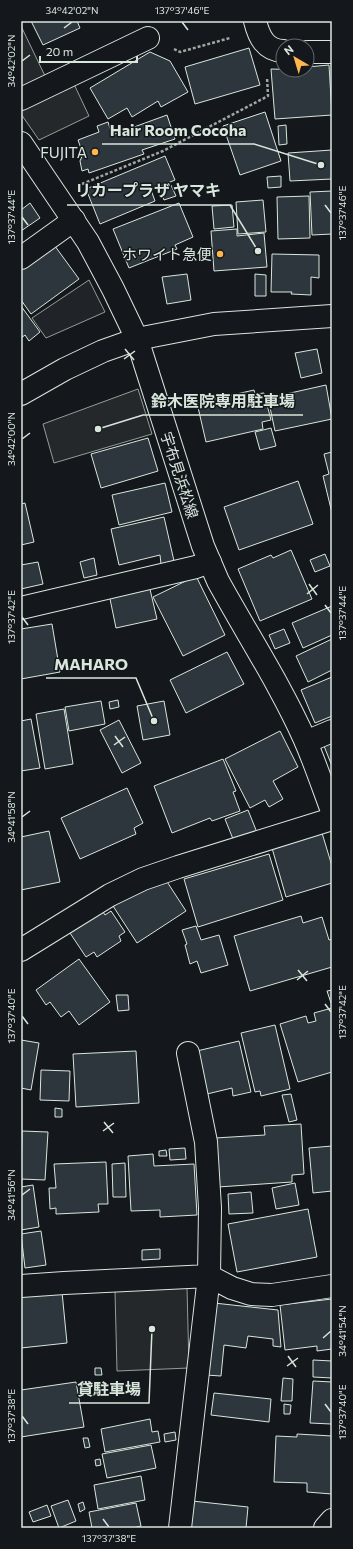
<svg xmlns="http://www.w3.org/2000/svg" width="353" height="1549" font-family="Commissioner,'Noto Sans JP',sans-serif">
<rect width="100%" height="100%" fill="#14181c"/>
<path fill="#202428" stroke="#939e99" d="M89 280 105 312 46 338 32 318Z"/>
<path fill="#24282b" stroke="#939e99" d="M21 26 46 78 21 90Z
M73 82 89 116 39 140 21 114V106Z
M138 389 152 434 54 463 43 424Z
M187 1287 189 1368 117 1371 115 1291Z"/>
<path fill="#2c363c" stroke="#d8e6dc" d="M31 21H77L80 28 43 45Z
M249 48 260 85 195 104 185 67Z
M150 52 170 61 188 92 161 107 158 101 132 117 127 108 108 119 90 88Z
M329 65 332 115 275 119 271 69 307 70V67Z
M265 112 281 161 240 175 223 126Z
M167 115 175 139 142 150 144 154 89 173 88 169 82 171 80 161 83 154 78 140 99 132 97 126 108 122 112 135Z
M286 125 287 144 279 145 278 126Z
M332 150V179L290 181 288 153Z
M165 156 175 180 151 190 155 201 100 224 86 189Z
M281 176V187L268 188 267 177Z
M171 185 176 196 164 200 160 190Z
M332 191V234L312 235 310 192Z
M309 196 310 238 278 239 277 197Z
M263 200 266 232 238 234 236 202Z
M30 203 40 218 21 231V210Z
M179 203 193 237 175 245 177 249 129 268 113 229Z
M232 205 234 227 214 229 212 206Z
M237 229V236L264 233 267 267 214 271 211 231Z
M52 242 79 279 31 314 21 300V264Z
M272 254 319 255V278L311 277V295L291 294 292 292H271Z
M187 274 191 300 167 304 162 277Z
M255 274 266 275V296H255Z
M21 306 40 332 29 341 25 335 21 338Z
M317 349 322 373 301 378 295 353Z
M326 385 332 419 275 431 268 398Z
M254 390 255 394 264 393 271 420 262 422 263 429 206 442 197 403Z
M271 428 276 446 260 450 255 432Z
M148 438 158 471 101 488 91 454Z
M332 452V513L323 476 329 474 324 454Z
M298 481 313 524 239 550 224 507Z
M165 483 172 512 119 525 112 495Z
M25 503 34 542 21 545V504Z
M164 517 174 561 161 564 160 555 119 565 111 529Z
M291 550 312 599 260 621 238 569 271 555 273 558Z
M325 554 330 566 315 572 310 560Z
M94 558 97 575 84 578 80 562Z
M38 562 43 584 21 589V565Z
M196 576 225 635 183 656 153 597Z
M149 585 157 619 116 628 109 594Z
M332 606V635L303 648 292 623Z
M52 624 60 672 21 679V629Z
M284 629 290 643 275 649 269 635Z
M332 639V670L308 682 296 656Z
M227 652 244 684 186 713 170 680Z
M332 677V716L315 723 301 690Z
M118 700 119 707 110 709 109 702Z
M101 701 105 724 69 731 65 707Z
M164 701 170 735 143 740 137 706Z
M64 709 73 764 45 769 36 714Z
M31 719 40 768 21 771V721Z
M119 720 141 763 122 773 100 730Z
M280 731 298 767 273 781 283 799 269 807 265 800 250 808 225 759Z
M332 742V766L324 746Z
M223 759 236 791 233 792 240 811 212 821 210 818 172 833 154 786Z
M127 788 143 823 134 828 136 834 80 859 61 818Z
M248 810 258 835 235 844 225 819Z
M49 831 60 882 21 890V837Z
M322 833 332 866V883L286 897 272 848Z
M269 854 283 900 198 927 184 879Z
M162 874 186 911 137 943 113 906Z
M111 911 125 932 119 936 121 941 97 957 94 952 86 957 70 933 103 912 105 915Z
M301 916 303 923 322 917 329 940 332 939V967L250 991 234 936Z
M196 926 201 940 219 935 228 965 201 973 197 961 190 964 185 945 187 944 182 930Z
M79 959 110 1002 79 1025 69 1011 61 1017 50 1002 46 1005 36 990Z
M332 990V1003H331L327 991Z
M116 995H128L129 1010 118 1011Z
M332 1008V1072L298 1082 280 1024 306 1016 308 1023 316 1021 314 1013Z
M275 1025 290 1089 261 1096 260 1091 255 1092 241 1033Z
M21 1040 39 1043 31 1090 21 1088Z
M239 1041 251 1092 233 1096 232 1088 207 1094 197 1051Z
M136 1051 139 1103 76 1107 73 1054Z
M41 1070 70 1071 69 1101 40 1100Z
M291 1094 297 1120 289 1122 282 1095Z
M55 1108 62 1109V1117H55Z
M301 1124 304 1174 292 1175V1182L218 1187 215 1138 265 1135 264 1126Z
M22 1131 48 1132 45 1180 21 1179Z
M332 1146V1191L313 1193 309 1148Z
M185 1148 186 1159 170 1160 169 1149Z
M166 1150 167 1156H159V1151Z
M153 1154 154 1166 194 1164 197 1215 160 1217V1210L131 1211 128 1156Z
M106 1162 108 1204H98L99 1212 56 1214V1208L50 1209 49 1188H56L54 1164Z
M125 1163 126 1197H113L112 1164Z
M295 1183 299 1205 276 1209 272 1188Z
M33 1185 39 1227 21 1230V1187Z
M251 1192 253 1213 229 1214 228 1194Z
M308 1209 317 1257 237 1272 228 1224Z
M41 1231 46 1265 25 1268 21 1234Z
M160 1249V1259L142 1260V1250Z
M62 1292 67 1343 21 1348V1296Z
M332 1299V1349L317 1351V1346L285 1350 280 1305Z
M214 1303 278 1310 281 1347 273 1346V1339L248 1336 246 1348 224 1345 221 1376 206 1375Z
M313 1360 332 1361V1378L313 1377Z
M95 1368H101L102 1375H95Z
M283 1378 293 1379 292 1401H281Z
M313 1381 332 1382V1426L331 1424 310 1423Z
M76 1382 84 1427 21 1437V1390Z
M214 1393 271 1399 269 1422 211 1415Z
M284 1404 291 1405 290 1414H284Z
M150 1419 152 1432 158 1431 160 1442 105 1452 101 1429Z
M175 1432 176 1440 165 1442 164 1434Z
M297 1434 332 1436V1494L307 1492V1483L274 1482 276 1436 297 1437Z
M83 1438H88L90 1447 85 1448Z
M151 1445 156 1468 107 1478 102 1454Z
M100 1459 101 1465 96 1466 95 1460Z
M141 1476 145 1500 98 1509 94 1485Z
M68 1500 76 1521 59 1528 51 1506Z
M192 1501 248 1507 246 1528H189Z
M83 1502 85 1509 80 1512 78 1504Z
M136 1503 141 1526 133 1528H92L89 1512Z
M47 1505 51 1516 33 1522 29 1512Z"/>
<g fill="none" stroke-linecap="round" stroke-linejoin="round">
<defs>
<path id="minor" d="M255 21C259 37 265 50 283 51
M307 52H332
M21 99 148 38
M21 258 74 220
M21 394 65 369 103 351 137 339 214 324 332 316
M21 608 196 567 210 562
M306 742 332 731
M21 950 110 895 143 879 178 867 332 819
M21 1286 64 1283 209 1276 232 1288 251 1294 272 1295 332 1286
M180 1528 209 1276 210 1208 206 1142 188 1053
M325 1528 332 1520"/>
<path id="major" d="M21 143 88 242 113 289 137 339 203 546 218 581C247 634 280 684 305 740 315 763 323 787 332 811"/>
</defs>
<use href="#minor" stroke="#d8e6dc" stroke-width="24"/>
<use href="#major" stroke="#d8e6dc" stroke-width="24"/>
<path stroke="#9da8a2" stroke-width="2.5" stroke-dasharray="3 2" stroke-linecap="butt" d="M174 49 180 52 230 38
M82 184 163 151 268 96 267 77"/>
<use href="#minor" stroke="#14181c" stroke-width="22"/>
<use href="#major" stroke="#14181c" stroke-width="22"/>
</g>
<path fill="none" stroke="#d8e6dc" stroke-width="1.5" d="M182 22 188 30M64 28 72 22M22 61 30 55M325 205 331 213M22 217 28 225M125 349 134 360M124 359 135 351M22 439 30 433M309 584 317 595M307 594 318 585M325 605 331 613M22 617 28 625M115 736 123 747M114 745 125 737M22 817 30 811M298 970 307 981M297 980 308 971M325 1004 331 1012M22 1016 28 1024M104 1122 113 1133M103 1131 114 1123M22 1195 30 1189M323 1338 331 1331M288 1356 296 1367M287 1366 298 1358M325 1404 331 1412M22 1416 28 1424M103 1519 109 1527"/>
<g fill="#ffb74d" stroke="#14181c" stroke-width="1.5">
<circle cx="95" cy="152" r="4"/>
<circle cx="220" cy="254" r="4"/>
</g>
<g text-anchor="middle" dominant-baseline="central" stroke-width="3" stroke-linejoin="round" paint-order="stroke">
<g font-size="15" fill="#d8e6dc" stroke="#14181c" text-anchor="end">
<text x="87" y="152">FUJITA</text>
<text x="212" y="254">ホワイト急便</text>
</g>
<g font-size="15" fill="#d8e6dc" stroke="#14181c">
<text transform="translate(180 475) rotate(72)">宇布見浜松線</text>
</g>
</g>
<path fill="none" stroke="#d8e6dc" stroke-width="1.5" d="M321 165L254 144H102M258 251L230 205H67M98 429L143 415H303M154 721L136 678H46M152 1329L149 1403H69"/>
<g fill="#d8e6dc" stroke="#14181c" stroke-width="1.5">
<circle cx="321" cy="165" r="4"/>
<circle cx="258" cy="251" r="4"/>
<circle cx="98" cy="429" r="4"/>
<circle cx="154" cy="721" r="4"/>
<circle cx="152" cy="1329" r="4"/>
</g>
<g font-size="16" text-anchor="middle" font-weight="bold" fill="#d8e6dc" stroke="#14181c" stroke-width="3" stroke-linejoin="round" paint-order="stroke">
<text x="178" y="136">Hair Room Cocoha</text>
<text x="148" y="196">リカープラザ ヤマキ</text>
<text x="223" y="407">鈴木医院専用駐車場</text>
<text x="91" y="670">MAHARO</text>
<text x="109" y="1395">貸駐車場</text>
</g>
<rect width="353" height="1549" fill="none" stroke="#14181c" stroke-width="44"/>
<g transform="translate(295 58) rotate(322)"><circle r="19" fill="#14181c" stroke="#626a69"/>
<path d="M0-3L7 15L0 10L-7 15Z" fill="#ffb74d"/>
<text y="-6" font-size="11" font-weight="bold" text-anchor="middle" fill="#d8e6dc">N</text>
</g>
<path d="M40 56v6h97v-6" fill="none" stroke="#d8e6dc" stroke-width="2"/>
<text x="46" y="56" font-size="12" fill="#d8e6dc" stroke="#14181c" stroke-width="3" paint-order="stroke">20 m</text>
<rect x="22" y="22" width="309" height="1505" fill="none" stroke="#d8e6dc" stroke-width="1.5"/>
<g font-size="10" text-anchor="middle" fill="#d8e6dc">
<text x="72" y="14">34°42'02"N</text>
<text x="182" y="14">137°37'46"E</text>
<text transform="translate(11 61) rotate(-90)" y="4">34°42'02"N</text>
<text transform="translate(342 213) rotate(-90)" y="4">137°37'46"E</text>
<text transform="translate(11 217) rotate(-90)" y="4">137°37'44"E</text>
<text transform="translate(11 439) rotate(-90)" y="4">34°42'00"N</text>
<text transform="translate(342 613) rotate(-90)" y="4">137°37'44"E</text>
<text transform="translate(11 617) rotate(-90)" y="4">137°37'42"E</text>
<text transform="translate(11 817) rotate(-90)" y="4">34°41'58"N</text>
<text transform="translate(342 1012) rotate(-90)" y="4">137°37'42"E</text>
<text transform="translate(11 1016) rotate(-90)" y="4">137°37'40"E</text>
<text transform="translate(11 1195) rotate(-90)" y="4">34°41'56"N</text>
<text transform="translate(342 1331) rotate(-90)" y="4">34°41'54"N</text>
<text transform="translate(342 1412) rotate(-90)" y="4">137°37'40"E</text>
<text transform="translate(11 1416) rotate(-90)" y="4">137°37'38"E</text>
<text x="109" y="1542">137°37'38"E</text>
</g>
</svg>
